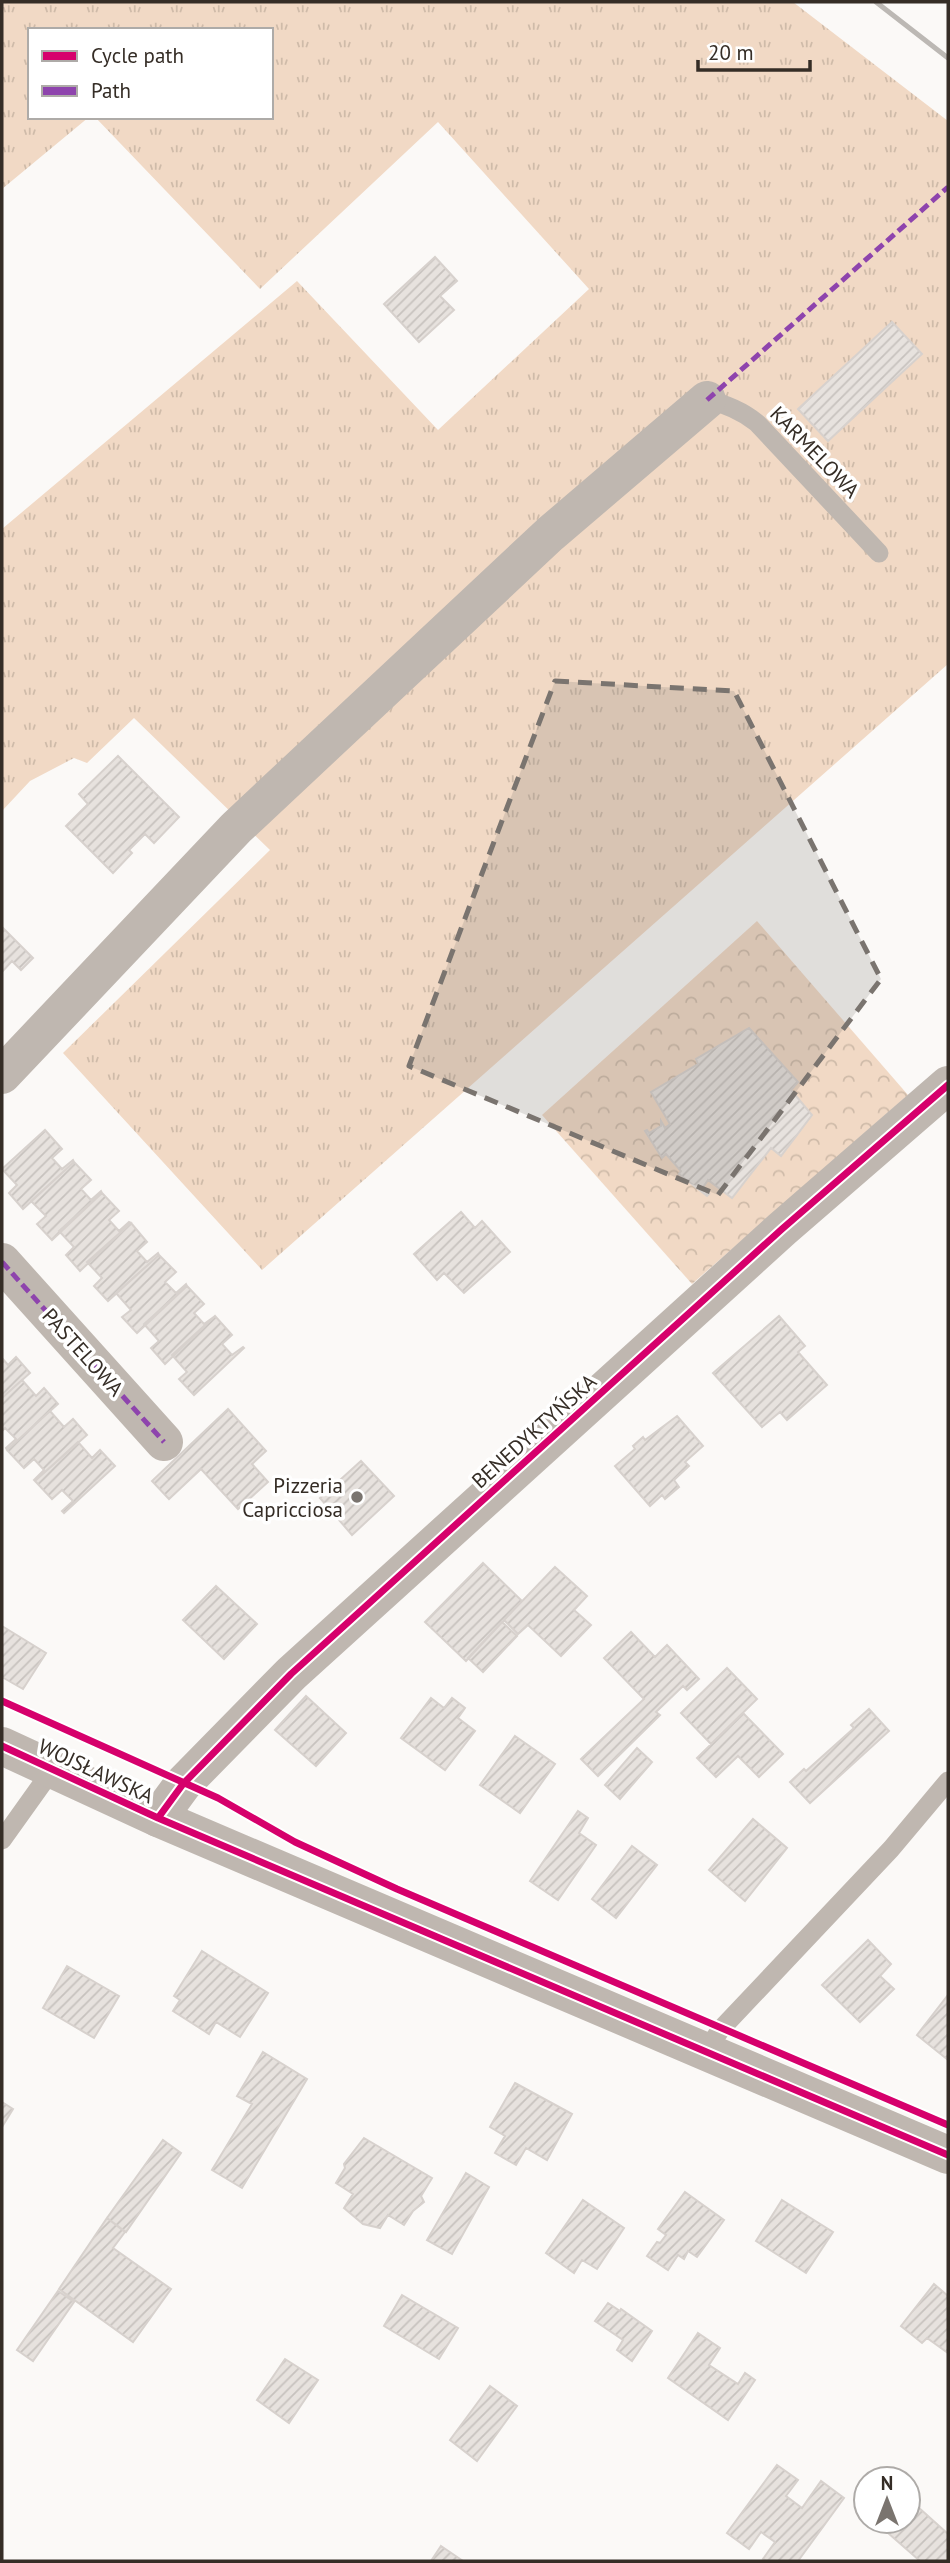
<svg xmlns="http://www.w3.org/2000/svg" width="950" height="2563" font-family="'PT Sans',sans-serif">
<defs>
<pattern id="grass-tufts" width="24" height="20" patternUnits="userSpaceOnUse" patternTransform="scale(1.75)"><rect width="24" height="20" fill="#f1d9c5"/><path d="M3 7l-1-3M5 7V3M7 7l1-3M15 17l-1-3M17 17v-4M19 17l1-3" fill="none" stroke="#cfbba9"/></pattern>
<pattern id="park-crowns" width="20" height="18" patternUnits="userSpaceOnUse" patternTransform="scale(1.75)"><rect width="20" height="18" fill="#f1d9c5"/><path d="M2 6a3 3 0 1 1 6 0M12 15a3 3 0 1 1 6 0" fill="none" stroke="#cfbba9"/></pattern>
<pattern id="building-hatch" width="6" height="6" patternUnits="userSpaceOnUse" patternTransform="scale(1.75)"><rect width="6" height="6" fill="#e7e2de"/><path d="M-1 1l2-2M0 6l6-6M5 7l2-2" fill="none" stroke="#c7c2be"/></pattern>
</defs>
<rect width="100%" height="100%" fill="#fbf9f7"/>
<path fill="url(#grass-tufts)" d="M2 2H793L948 121V664L262 1270 63 1053 270 850 134 718 87 763 74 758 30 781 2 811V529L297 281 438 430 589 289 438 122 260 289 95 117H271V30H30V117H89L2 189Z"/>
<path fill="url(#park-crowns)" d="M757 921 908 1095 692 1284 542 1115Z"/>
<path fill="url(#building-hatch)" stroke="#d7d1cd" stroke-width="2" d="M435 257 457 281 440 296 454 310 419 342 384 304Z
M892 322 922 354 828 441 798 409Z
M118 756 179 817 154 843 145 834 129 850 132 853 113 873 66 826 88 804 79 794Z
M2 927 33 958 21 970 12 961 2 972Z
M749 1028 798 1082 791 1090 812 1115 781 1156 771 1148 732 1198 708 1180 702 1189 709 1194 707 1196 679 1174 681 1171 666 1154 662 1158 645 1131 647 1130 649 1133 661 1126V1121L665 1128 670 1124 651 1092 698 1064 696 1059Z
M45 1130 62 1149 52 1158 62 1169 73 1160 74 1162 23 1209 9 1193 17 1185 2 1169Z
M74 1162 91 1180 81 1189 91 1200 101 1191 102 1193 52 1240 37 1224 46 1216 31 1201Z
M102 1193 119 1211 109 1220 119 1231 129 1222 131 1223 80 1271 66 1255 74 1247 59 1231Z
M461 1212 475 1228 482 1221 510 1252 464 1293 444 1273 437 1280 414 1254Z
M131 1223 147 1242 137 1251 147 1262 158 1253 159 1255 108 1301 94 1286 102 1278 87 1262Z
M159 1255 176 1272 165 1282 176 1293 186 1284 187 1286 137 1333 122 1317 131 1310 116 1293Z
M187 1286 204 1304 194 1313 204 1324 215 1316 165 1364 151 1348 159 1341 144 1324Z
M215 1316 232 1335 222 1344 232 1355 243 1347 244 1348 194 1395 179 1379 187 1372 172 1355Z
M779 1316 805 1346 798 1352 827 1385 787 1420 780 1412 762 1427 713 1373Z
M16 1357 30 1373 2 1398V1358L8 1365Z
M22 1380 36 1396 44 1388 58 1404 7 1450 6 1448 16 1439 5 1428 2 1431V1398Z
M228 1409 266 1451 252 1464 268 1482 238 1509 201 1469 169 1499 152 1481Z
M50 1411 64 1427 73 1419 87 1435 35 1481 34 1480 44 1470 34 1459 24 1468 7 1450Z
M677 1416 703 1446 685 1462 689 1466 674 1480 679 1487 665 1499 662 1495 650 1506 615 1466 635 1449 633 1446 643 1437 645 1440Z
M78 1442 92 1458 100 1450 115 1466 64 1513 62 1511 73 1501 62 1490 52 1499 35 1481Z
M361 1461 394 1496 352 1535 320 1498Z
M483 1563 522 1601 466 1661 425 1622Z
M555 1567 587 1596 574 1610 591 1625 561 1656 528 1625 518 1634 504 1620Z
M216 1586 257 1624 224 1659 183 1620Z
M502 1622 517 1636 483 1672 468 1658Z
M2 1626 46 1653 23 1689 2 1677Z
M631 1632 655 1657 667 1645 699 1679 687 1690 683 1686 656 1712 660 1715 598 1776 581 1759 644 1699 604 1658Z
M727 1668 757 1699 711 1744 681 1713Z
M306 1696 346 1733 316 1766 275 1730Z
M431 1698 444 1708 452 1698 465 1708 458 1718 475 1731 445 1770 401 1738Z
M869 1709 889 1731 810 1803 790 1782 804 1769 806 1771 854 1728 851 1725Z
M743 1713 783 1754 759 1777 738 1756 716 1777 697 1758Z
M515 1736 555 1764 520 1813 480 1785Z
M637 1748 652 1762 620 1799 605 1785Z
M578 1811 588 1818 579 1833 596 1845 558 1900 530 1881Z
M753 1819 787 1848 745 1901 709 1870Z
M632 1846 657 1865 616 1918 592 1899Z
M868 1940 891 1964 880 1976 894 1989 860 2022 822 1985Z
M202 1951 268 1993 240 2037 216 2022 209 2034 173 2011 180 2000 174 1996Z
M67 1966 119 1996 94 2038 43 2008Z
M948 1995V2060L917 2035Z
M263 2052 307 2079 242 2188 212 2170 252 2104 237 2096Z
M515 2083 572 2114 547 2160 526 2148 516 2165 495 2153 505 2136 490 2127Z
M2 2102 13 2109 2 2127Z
M364 2138 432 2178 421 2196 424 2202 413 2211 404 2225 388 2215 380 2228 363 2224 344 2208 353 2194 336 2183 345 2168 344 2164Z
M163 2140 181 2153 126 2232 107 2218Z
M466 2173 489 2187 452 2254 427 2240Z
M685 2192 724 2220 697 2257 688 2251 684 2259 678 2255 668 2270 647 2256 657 2242 660 2243 666 2235 658 2229Z
M583 2200 624 2228 597 2269 582 2260 574 2273 546 2253Z
M782 2200 833 2232 806 2273 756 2241Z
M107 2218 125 2232 113 2248 171 2289 133 2342 59 2289Z
M934 2284 948 2296V2353L927 2338 922 2343 901 2326Z
M58 2291 74 2302 33 2361 17 2350Z
M402 2295 458 2328 439 2359 384 2326Z
M608 2303 620 2311 621 2309 652 2331 632 2361 617 2350 623 2340 595 2321Z
M698 2333 720 2348 709 2365 738 2384 745 2373 755 2380 728 2420 668 2378Z
M285 2359 318 2380 289 2423 257 2400Z
M490 2386 517 2406 477 2461 450 2440Z
M777 2465 798 2480 786 2496 802 2508 821 2481 844 2498 798 2561H767L763 2559 775 2542 761 2532 749 2549 727 2533Z
M908 2498 948 2534V2561H920L880 2526 885 2521H908Z
M441 2546 463 2561H431Z"/>
<g fill="none" stroke-linecap="round" stroke-linejoin="round">
<path stroke="#bfb7b0" stroke-width="19" d="M707 400C726 404 741 410 757 423L879 553
M2 1840 52 1770
M705 2052 721 2029 891 1849 948 1781"/>
<path stroke="#bfb7b0" stroke-width="38" d="M2 1075 236 828 550 534 707 400
M2 1262 164 1442
M158 1818 183 1784 291 1674 782 1229 948 1085"/>
<path stroke="#bfb7b0" stroke-width="38" d="M2 1746 158 1818 948 2155"/>
<path stroke="#bcb8b4" stroke-width="5" d="M876 2 948 58"/>
<path stroke="#8e44ad" stroke-width="5" stroke-dasharray="10 5" stroke-linecap="butt" d="M707 400 948 187
M2 1262 164 1442"/>
<defs>
<path id="cycleway" d="M2 1701 218 1798 295 1842 397 1889 948 2125
M2 1746 158 1818 948 2155
M158 1818 183 1784 291 1674 782 1229 948 1085"/>
</defs>
<use href="#cycleway" stroke="#fff" stroke-width="11"/>
<use href="#cycleway" stroke="#d6006c" stroke-width="7"/>
</g>
<path fill="#7a746f" fill-opacity="0.2" stroke="#7a746f" stroke-width="5" stroke-dasharray="14 9" stroke-linejoin="round" d="M555 681 734 691 881 979 718 1195 409 1066Z"/>
<circle fill="#7a746f" stroke="#fff" stroke-width="2.5" cx="357" cy="1497" r="7"/>
<g text-anchor="middle" dominant-baseline="central" stroke-width="7" stroke-linejoin="round" paint-order="stroke">
<g font-size="21" fill="#352d26" stroke="#fff">
<text transform="translate(815 452) rotate(46)">KARMELOWA</text>
<text transform="translate(83 1352) rotate(48)">PASTELOWA</text>
<text transform="translate(534 1431) rotate(-42)">BENEDYKTYŃSKA</text>
<text transform="translate(96 1771) rotate(25)">WOJSŁAWSKA</text>
</g>
<g font-size="21" fill="#352d26" stroke="#fff" text-anchor="end">
<text x="343" y="1485">Pizzeria<tspan x="343" dy="24">Capricciosa</tspan></text>
</g>
</g>
<rect width="950" height="2563" fill="none" stroke="#352d26" stroke-width="7"/>
<rect x="28" y="28" width="245" height="91" fill="#ffffff" stroke="#aeaba8" stroke-width="2"/>
<rect x="42" y="51" width="35" height="10" fill="#d6006c" stroke="#aeaba8" stroke-width="2"/>
<text x="91" y="63" font-size="21" fill="#352d26">Cycle path</text>
<rect x="42" y="86" width="35" height="10" fill="#8e44ad" stroke="#aeaba8" stroke-width="2"/>
<text x="91" y="98" font-size="21" fill="#352d26">Path</text>
<g transform="translate(887 2500)"><circle r="33" fill="#ffffff" stroke="#aeaba8" stroke-width="2"/>
<path d="M0-5L12 26L0 18L-12 26Z" fill="#7a746f"/>
<text y="-10" font-size="19" font-weight="bold" text-anchor="middle" fill="#352d26">N</text>
</g>
<path d="M698 60v10h112v-10" fill="none" stroke="#352d26" stroke-width="3.5"/>
<text x="708" y="60" font-size="21" fill="#352d26" stroke="#ffffff" stroke-width="5" paint-order="stroke">20 m</text>
</svg>
